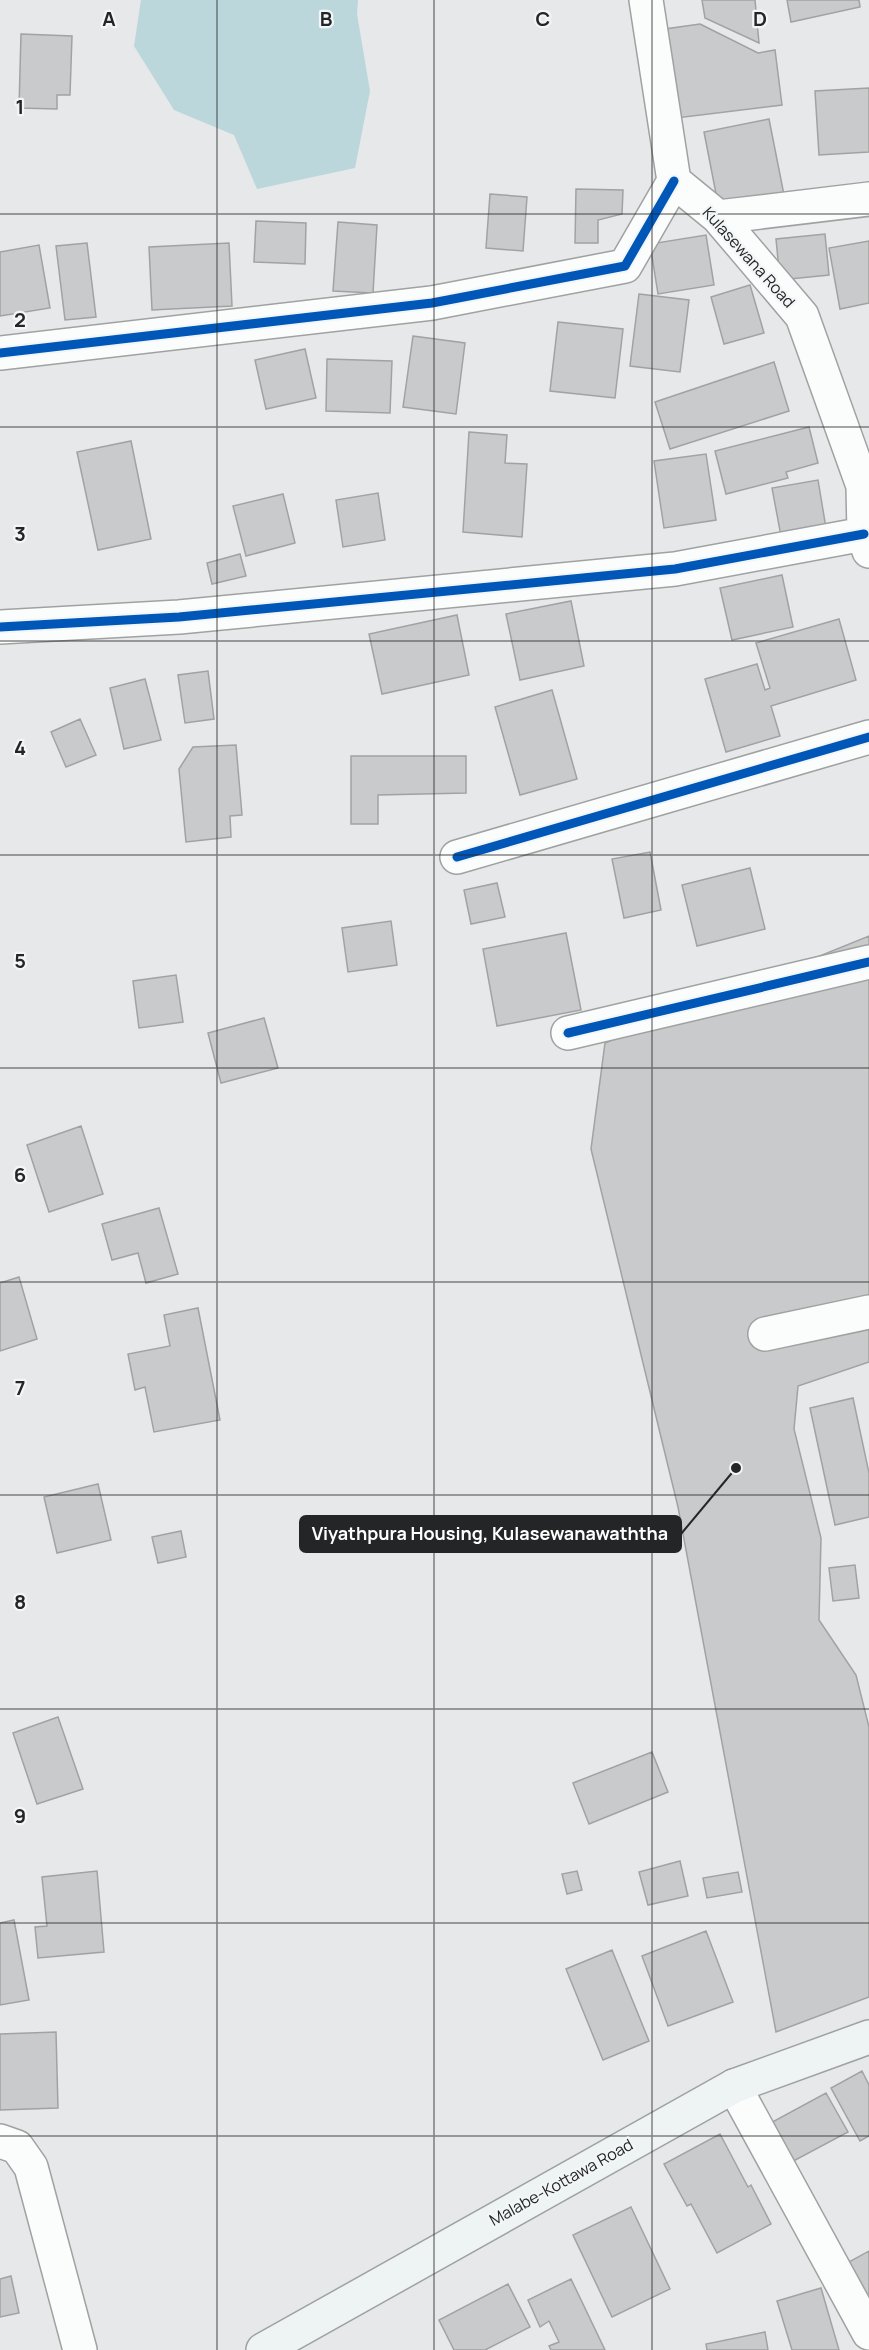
<svg xmlns="http://www.w3.org/2000/svg" width="869" height="2350" font-family="Manrope,sans-serif">
<rect width="100%" height="100%" fill="#e6e8e9"/>
<path fill="#bbd7dc" d="M141 0H358L357 14 370 91 355 168 257 189 234 135 174 110 134 46Z"/>
<path fill="#c9cacb" stroke="#a1a3a3" stroke-width="1.5" d="M702 0H755L759 43 705 18Z
M787 0H859L860 7 791 22Z
M700 24 758 53 775 50 782 105 668 119 658 30Z
M21 34 72 36 70 95H57V109L19 108Z
M869 88V152L819 155 815 91Z
M769 119 784 195 719 209 704 132Z
M576 189 623 190 622 214 598 220V243H575Z
M490 194 527 197 523 251 486 248Z
M256 221 306 223 305 264 254 262Z
M338 222 377 225 373 293 333 291Z
M825 234 829 275 780 280 776 239Z
M706 235 714 285 658 294 650 244Z
M869 241V303L840 309 829 248Z
M87 243 96 317 65 320 56 246Z
M229 243 232 306 152 310 149 247Z
M39 245 50 308 0 316V252Z
M750 285 764 333 724 344 711 297Z
M639 294 689 300 680 372 630 366Z
M558 322 623 329 615 398 550 391Z
M413 336 465 343 456 414 403 407Z
M305 349 316 398 266 409 255 360Z
M327 359 392 361 390 413 326 411Z
M774 362 789 411 670 449 655 402Z
M809 427 818 463 786 472 788 478 726 494 715 451Z
M469 432 507 435 505 463 527 464 522 537 463 532Z
M131 441 151 539 98 550 77 452Z
M706 454 716 520 664 528 654 461Z
M818 480 826 528 781 536 772 488Z
M378 493 385 540 343 547 336 500Z
M283 494 295 543 246 556 233 506Z
M240 554 246 576 212 584 207 563Z
M782 575 793 627 732 640 720 588Z
M571 601 584 666 520 680 506 614Z
M457 615 469 675 382 694 369 634Z
M839 619 856 680 771 706 780 736 726 752 705 679 757 664 765 690 770 688 756 643Z
M208 671 214 719 185 723 178 675Z
M145 679 161 740 124 749 110 688Z
M552 690 577 779 520 795 495 707Z
M80 719 96 755 66 767 51 732Z
M236 745 242 815 230 816 231 837 186 842 179 769 193 747Z
M351 756H466V793L378 795V824H351Z
M650 852 661 910 624 918 612 859Z
M750 868 765 929 697 946 682 885Z
M497 883 505 917 471 924 464 890Z
M391 921 397 965 348 972 342 928Z
M566 933 581 1010 497 1026 483 949Z
M869 936V1362L798 1386 794 1429 821 1538 819 1620 856 1675 869 1727V1997L776 2032 678 1507 591 1149 605 1043Z
M176 975 183 1022 139 1028 133 981Z
M264 1018 278 1068 221 1083 208 1033Z
M81 1126 103 1194 49 1212 27 1145Z
M159 1208 178 1274 146 1283 138 1253 112 1260 102 1224Z
M19 1277 37 1339 0 1351V1283Z
M198 1308 220 1420 154 1432 145 1387 135 1390 128 1354 170 1346 164 1315Z
M853 1398 869 1473V1517L835 1525 810 1408Z
M98 1484 111 1540 57 1553 44 1497Z
M181 1531 186 1557 158 1563 152 1537Z
M855 1565 859 1598 833 1601 829 1568Z
M58 1717 83 1789 37 1804 13 1733Z
M652 1752 668 1792 589 1824 573 1783Z
M680 1861 688 1896 648 1905 639 1872Z
M97 1871 104 1952 38 1958 35 1927 47 1926 42 1877Z
M577 1871 582 1890 567 1894 562 1874Z
M738 1872 742 1892 707 1898 703 1878Z
M14 1920 29 2000 0 2005V1923Z
M706 1931 733 2002 668 2026 642 1956Z
M612 1950 649 2041 603 2060 566 1969Z
M56 2032 58 2108 0 2110V2034Z
M862 2071 869 2085V2136L860 2141 831 2088Z
M826 2093 848 2132 786 2165 765 2126Z
M720 2134 748 2187 751 2185 771 2224 717 2253 691 2204 687 2206 664 2164Z
M631 2207 670 2289 612 2317 573 2235Z
M869 2251V2305L847 2263Z
M11 2276 19 2313 0 2317V2279Z
M571 2279 605 2350H551L549 2346 559 2342 549 2321 540 2327 528 2300Z
M508 2284 530 2327 485 2350H454L439 2320Z
M821 2288 839 2350H792L777 2301Z
M765 2332 768 2350H707L706 2344Z"/>
<g fill="none" stroke-linecap="round" stroke-linejoin="round">
<defs>
<path id="street" d="M646 0 674 181 718 217 802 316 863 486 864 534 869 551
M718 217 869 199
M0 353 432 303 625 266 674 181
M0 627 179 617 675 569 864 534
M457 857 869 737
M568 1033 869 962
M765 1334 869 1312
M734 2086 869 2333
M0 2141 17 2147 31 2167 80 2350"/>
<path id="secondary" d="M263 2350 734 2086 869 2037"/>
</defs>
<use href="#street" stroke="#a0a2a2" stroke-width="36"/>
<use href="#secondary" stroke="#a0a2a2" stroke-width="36"/>
<use href="#street" stroke="#fbfcfc" stroke-width="33"/>
<use href="#secondary" stroke="#eef4f3" stroke-width="33"/>
<defs>
<path id="cycleway" d="M0 353 432 303 625 266 674 181
M0 627 179 617 675 569 864 534
M457 857 869 737
M568 1033 869 962"/>
</defs>
<use href="#cycleway" stroke="#f2f6f7" stroke-width="13"/>
<use href="#cycleway" stroke="#0057b8" stroke-width="9"/>
</g>
<path fill="none" stroke="#242526" stroke-width="1.5" stroke-opacity="0.55" d="M217 0V2350M434 0V2350M652 0V2350M0 214H869M0 427H869M0 641H869M0 855H869M0 1068H869M0 1282H869M0 1495H869M0 1709H869M0 1923H869M0 2136H869"/>
<g text-anchor="middle" dominant-baseline="central" stroke-width="4.5" stroke-linejoin="round" paint-order="stroke">
<g font-size="16" fill="#242526" stroke="#f2f6f7">
<text transform="translate(749 257) rotate(48)">Kulasewana Road</text>
<text transform="translate(561 2182) rotate(-29)">Malabe-Kottawa Road</text>
</g>
</g>
<g font-size="20" text-anchor="middle" font-weight="bold" fill="#242526" stroke="#f2f6f7" stroke-width="4.5" stroke-linejoin="round" paint-order="stroke">
<text x="109" y="26">A</text>
<text x="326" y="26">B</text>
<text x="543" y="26">C</text>
<text x="760" y="26">D</text>
<text x="20" y="114">1</text>
<text x="20" y="327">2</text>
<text x="20" y="541">3</text>
<text x="20" y="755">4</text>
<text x="20" y="968">5</text>
<text x="20" y="1182">6</text>
<text x="20" y="1395">7</text>
<text x="20" y="1609">8</text>
<text x="20" y="1823">9</text>
</g>
<path fill="none" stroke="#242526" stroke-width="2" d="M736 1468L681 1534"/>
<circle fill="#242526" stroke="#f2f6f7" stroke-width="2" cx="736" cy="1468" r="6"/>
<rect fill="#242526" stroke="#242526" stroke-width="2" x="300" y="1516" width="381" height="36" rx="6"/>
<g font-size="18" text-anchor="middle" font-weight="bold" fill="#fff">
<text x="490" y="1540">Viyathpura Housing, Kulasewanawaththa</text>
</g>
</svg>
